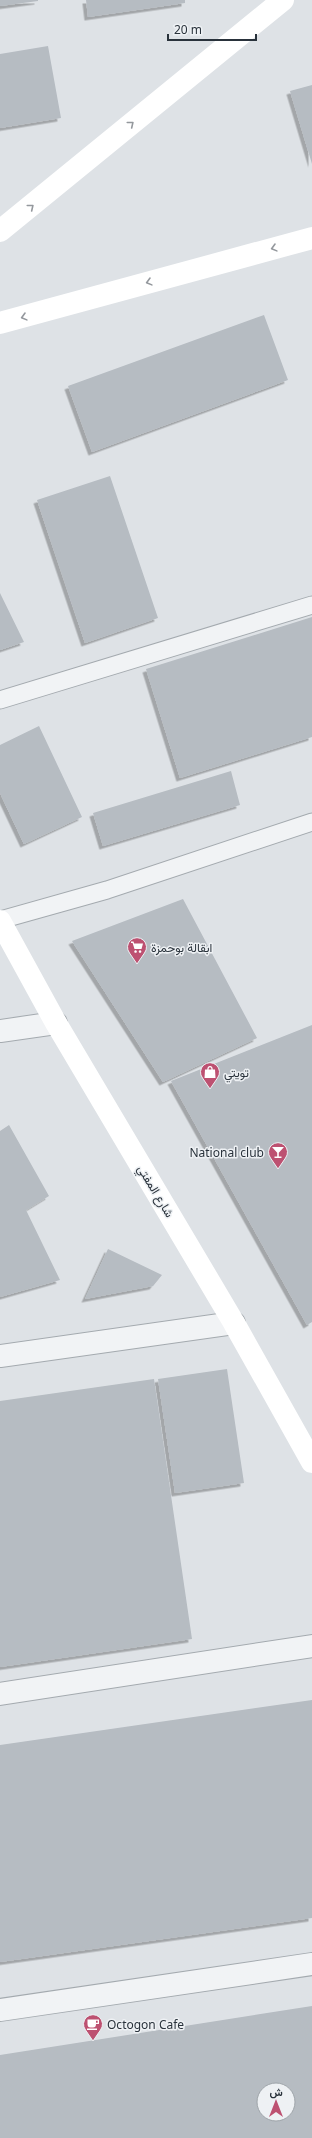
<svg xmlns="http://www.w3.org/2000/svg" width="312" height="2138" font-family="'Noto Sans',Vazirmatn,sans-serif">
<defs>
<filter id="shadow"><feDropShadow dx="-3.5" dy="3.5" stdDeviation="0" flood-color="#0004"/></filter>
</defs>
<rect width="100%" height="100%" fill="#dee2e6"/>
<path fill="#b6bcc2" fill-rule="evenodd" filter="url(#shadow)" d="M0 0H38V1L0 6Z
M86 0H185V3L88 17Z
M48 46 61 118 0 128V54Z
M312 85V164L290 91Z
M264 315 288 380 92 452 68 386Z
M110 476 158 618 85 643 37 500Z
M0 593 24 642 0 650Z
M312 617V737L180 778 146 669Z
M39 726 82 817 24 844 0 793V745Z
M231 771 240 805 103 846 93 813Z
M183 899 257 1038 163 1082 72 941Z
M312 1025V1322L307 1325 171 1081Z
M9 1125 49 1196 26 1210 60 1280 0 1297V1131Z
M108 1249 162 1275 153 1286 85 1299Z
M227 1369 244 1483 175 1493 158 1379Z
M154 1379 192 1639 0 1667V1401Z
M312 1700V1918L0 1962V1745Z
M312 2006V2138H0V2055ZM264 2090H288V2114H264Z"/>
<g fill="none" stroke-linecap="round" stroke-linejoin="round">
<defs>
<path id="lane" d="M0 700 312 605
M0 920 107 890 312 822"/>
<path id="street" d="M0 1031 56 1023
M0 1356 234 1323
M0 1694 312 1646
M0 2010 312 1964"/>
</defs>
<use href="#lane" stroke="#a4aaaf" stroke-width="19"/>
<use href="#street" stroke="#a4aaaf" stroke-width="24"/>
<use href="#lane" stroke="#f1f3f5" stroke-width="17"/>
<use href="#street" stroke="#f1f3f5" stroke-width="22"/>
<path stroke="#fff" stroke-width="22" d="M0 231 283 0
M0 323 312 238
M0 921 56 1023 234 1323 312 1462"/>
</g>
<defs><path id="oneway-chevron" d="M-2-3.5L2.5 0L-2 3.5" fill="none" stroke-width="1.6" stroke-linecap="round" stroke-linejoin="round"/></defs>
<g stroke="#94989d">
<use href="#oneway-chevron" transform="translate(131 124) rotate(-39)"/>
<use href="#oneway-chevron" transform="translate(31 207) rotate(-39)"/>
<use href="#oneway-chevron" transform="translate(274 248) rotate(165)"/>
<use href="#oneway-chevron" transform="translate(149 282) rotate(165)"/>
<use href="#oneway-chevron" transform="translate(24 317) rotate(165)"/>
</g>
<defs>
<symbol id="supermarket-pin" viewBox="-11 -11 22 30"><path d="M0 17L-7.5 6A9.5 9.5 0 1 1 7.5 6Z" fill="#bd5171" stroke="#eef1f4"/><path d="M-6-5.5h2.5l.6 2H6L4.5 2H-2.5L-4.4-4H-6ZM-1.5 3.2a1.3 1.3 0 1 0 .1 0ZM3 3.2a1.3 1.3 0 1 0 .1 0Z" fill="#fff"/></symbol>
<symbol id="shop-pin" viewBox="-11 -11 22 30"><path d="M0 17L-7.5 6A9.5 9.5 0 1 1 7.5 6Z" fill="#bd5171" stroke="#eef1f4"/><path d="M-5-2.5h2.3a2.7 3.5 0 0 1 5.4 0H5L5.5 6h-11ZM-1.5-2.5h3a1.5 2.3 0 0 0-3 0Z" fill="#fff"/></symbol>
<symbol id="bar-pin" viewBox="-11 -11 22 30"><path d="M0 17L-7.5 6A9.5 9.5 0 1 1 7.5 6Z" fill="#bd5171" stroke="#eef1f4"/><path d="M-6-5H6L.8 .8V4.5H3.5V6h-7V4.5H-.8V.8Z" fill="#fff"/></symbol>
<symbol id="cafe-pin" viewBox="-11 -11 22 30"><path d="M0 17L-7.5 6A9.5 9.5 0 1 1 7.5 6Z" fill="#bd5171" stroke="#eef1f4"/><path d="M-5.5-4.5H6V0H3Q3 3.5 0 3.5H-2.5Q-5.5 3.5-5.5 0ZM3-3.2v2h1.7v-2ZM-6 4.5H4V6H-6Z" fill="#fff"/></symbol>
</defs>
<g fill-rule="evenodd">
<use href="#supermarket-pin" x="126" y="936" width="22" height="30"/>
<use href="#shop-pin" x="199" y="1061" width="22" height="30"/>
<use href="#bar-pin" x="267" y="1141" width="22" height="30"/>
<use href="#cafe-pin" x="82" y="2013" width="22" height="30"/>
</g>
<g text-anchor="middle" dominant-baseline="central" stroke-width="3" stroke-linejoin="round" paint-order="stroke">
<g font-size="12" fill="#29323b" stroke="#eef1f4" text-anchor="start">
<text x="151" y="947">ابقالة بوحمزة</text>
<text x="224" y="1072">تويتي</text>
<text x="264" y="1152" text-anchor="end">National club</text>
<text x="107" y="2024">Octogon Cafe</text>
</g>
<g font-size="12" fill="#29323b" stroke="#eef1f4">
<text transform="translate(156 1191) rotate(59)">شارع المفتي</text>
</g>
</g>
<g transform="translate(276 2102)"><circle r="19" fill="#eef1f4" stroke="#9fa5aa"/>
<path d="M0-3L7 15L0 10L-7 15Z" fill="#bd5171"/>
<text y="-6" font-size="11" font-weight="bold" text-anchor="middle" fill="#29323b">ش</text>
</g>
<path d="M168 34v6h88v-6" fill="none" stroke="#29323b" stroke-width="2"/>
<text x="174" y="34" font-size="12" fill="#29323b" stroke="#eef1f4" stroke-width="3" paint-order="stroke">20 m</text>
</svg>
